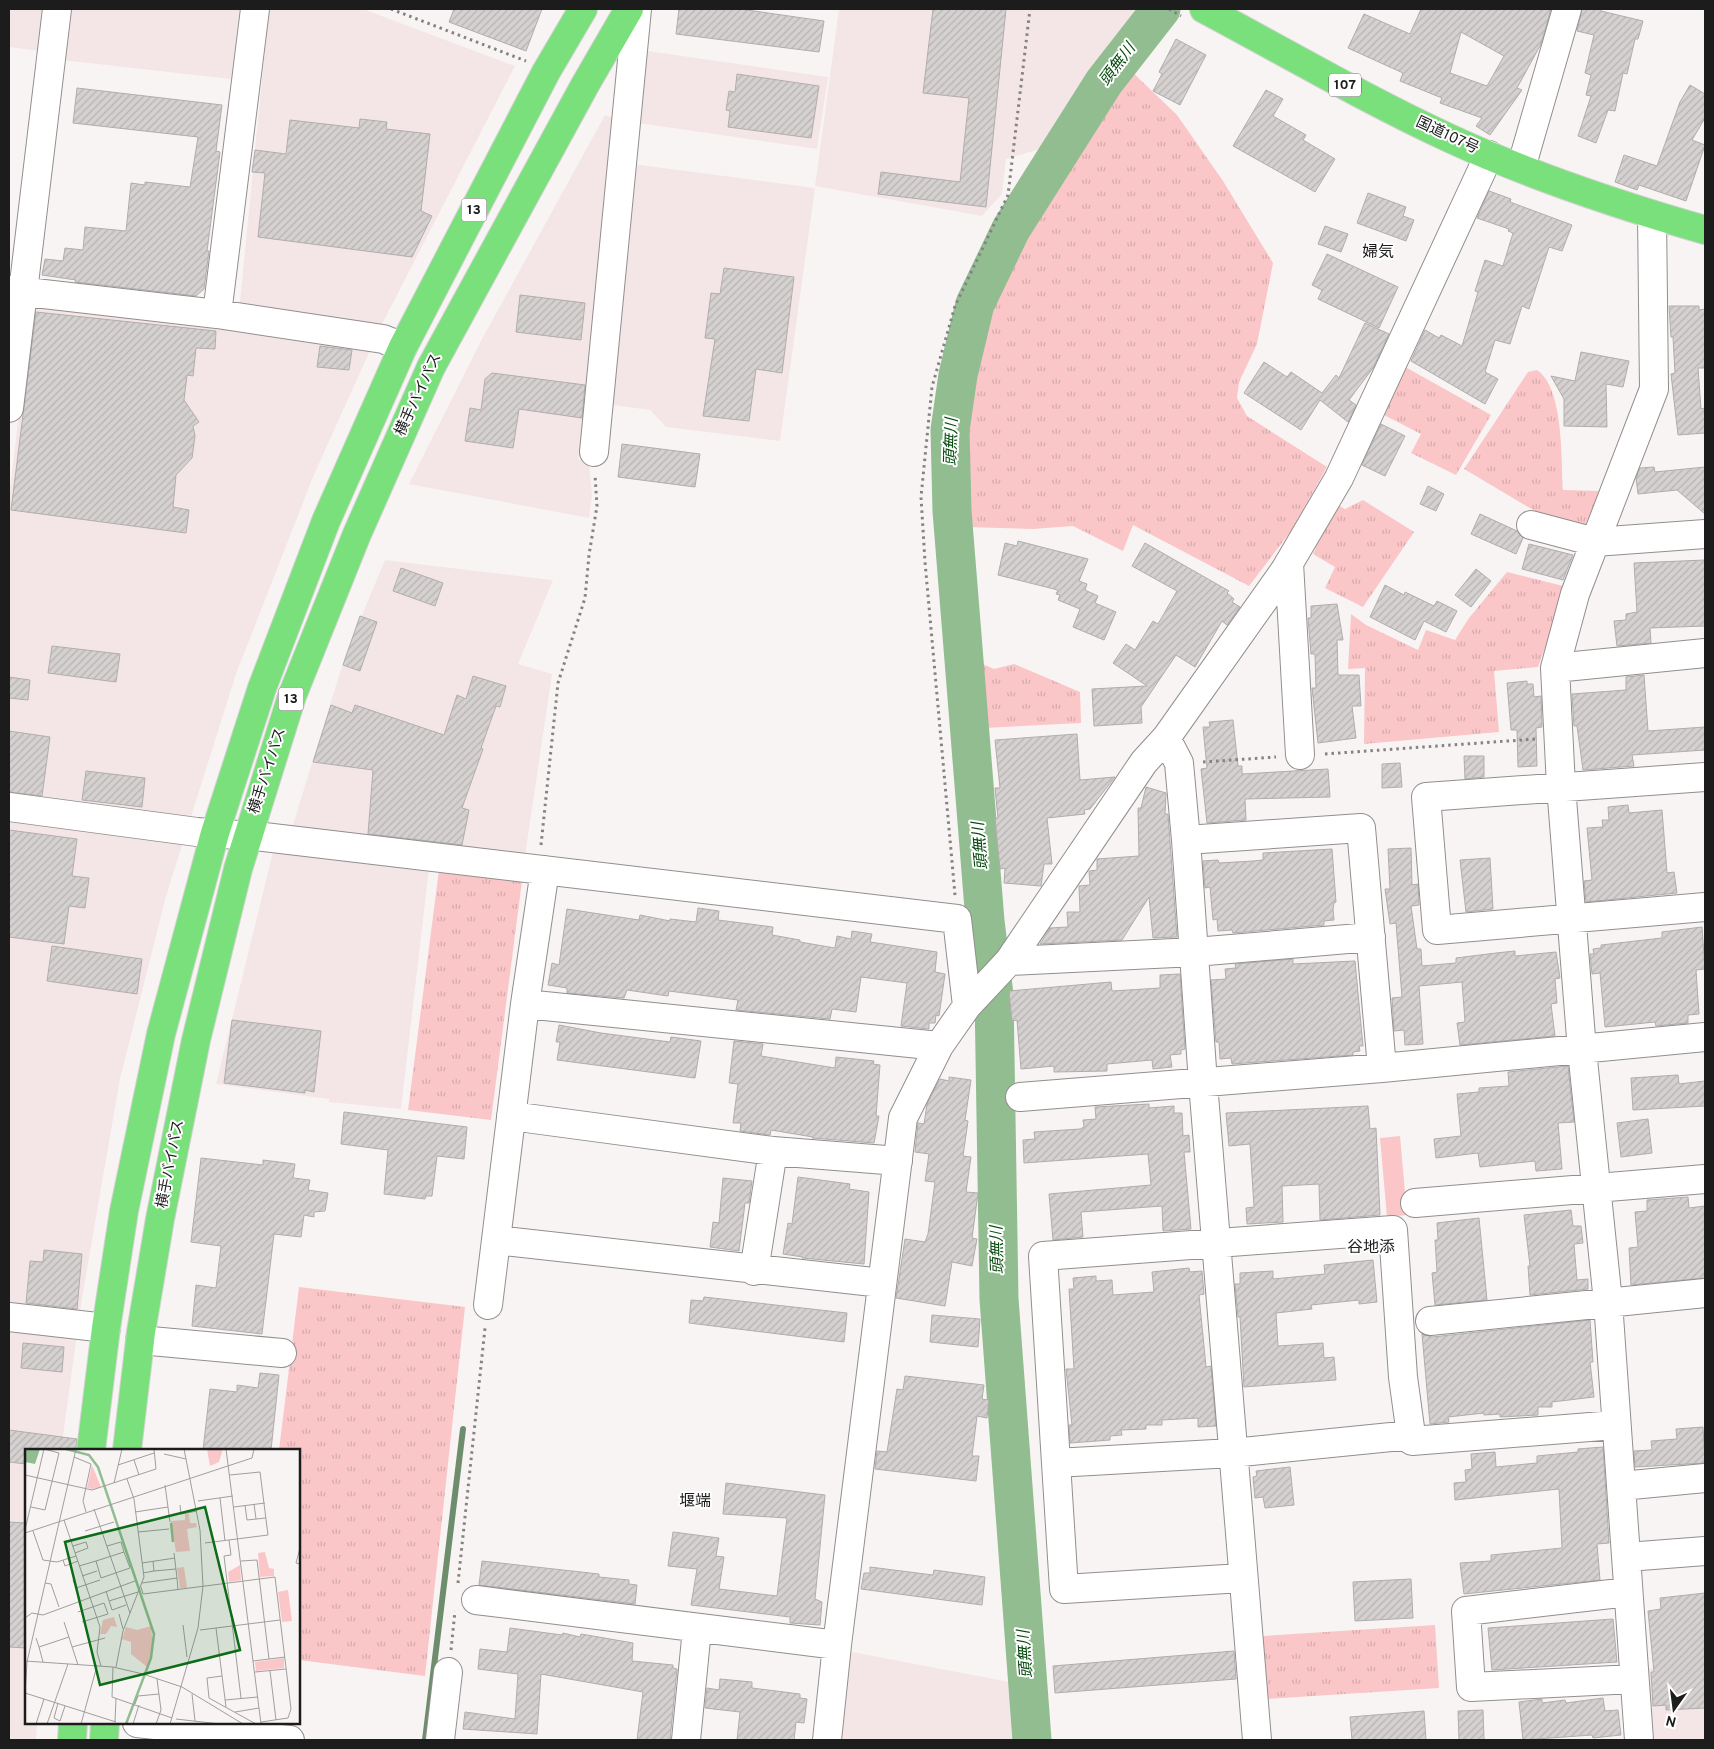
<svg xmlns="http://www.w3.org/2000/svg" width="1714" height="1749" font-family="Overpass,'Noto Sans JP',sans-serif">
<defs>
<pattern id="grass-tufts" width="24" height="20" patternUnits="userSpaceOnUse" patternTransform="scale(1.25)"><rect width="24" height="20" fill="#fac6c8"/><path d="M3 7l-1-3M5 7V3M7 7l1-3M15 17l-1-3M17 17v-4M19 17l1-3" fill="none" stroke="#d6aaab"/></pattern>
<pattern id="building-hatch" width="6" height="6" patternUnits="userSpaceOnUse" patternTransform="scale(1.25)"><rect width="6" height="6" fill="#d6d1d1"/><path d="M-1 1l2-2M0 6l6-6M5 7l2-2" fill="none" stroke="#b7b3b3"/></pattern>
</defs>
<rect width="100%" height="100%" fill="#f9f4f4"/>
<path fill="#f4e6e6" d="M9 9H240L231 79 62 60V54L9 47Z
M269 9H363L515 66 382 324 313 477 236 674 166 896 120 1079 82 1298 61 1450H26V1723H37L36 1740H9V497L32 306 237 331Z
M839 9H1148L1098 78 1057 144 1006 159 1002 194 982 216 815 186Z
M648 51 828 77 817 149 638 123Z
M605 115 617 119 594 354 578 459 589 462 592 496 589 518 409 484 482 339Z
M633 164 815 188 780 441 666 427 650 410 606 404Z
M385 560 553 580 518 664 552 674 525 856 291 831 346 653Z
M274 848 429 868 401 1109 329 1102V1099L216 1084Z
M847 1651 1020 1684 1024 1740H836Z
M1705 1665V1740H1647L1643 1669Z"/>
<path fill="url(#grass-tufts)" d="M1129 69 1177 115 1223 181 1273 263 1257 344 1239 382 1237 398 1247 416 1327 467 1291 531 1249 586 1133 525 1123 551 1073 526 1033 529 965 527 959 446 969 392 1001 269 1031 210 1115 81Z
M1400 364 1491 415 1456 475 1411 453 1421 434 1380 413Z
M1537 370C1564 388 1561 459 1563 490L1600 491 1583 530 1550 520 1464 469 1528 372Z
M1363 500 1414 532 1363 607 1325 588 1335 567 1313 554 1336 504 1345 509Z
M1507 572 1567 587 1538 667 1494 671 1499 732 1364 744 1365 668 1348 669 1351 614 1366 625 1418 650 1426 630 1455 640 1469 618Z
M974 660 994 669 1014 664 1080 692 1081 723 984 728Z
M439 870 522 881 491 1120 408 1110Z
M299 1287 465 1307 425 1676 299 1660V1450H279Z
M1435 1625 1439 1688 1267 1699 1263 1636Z"/>
<path fill="#fac6c8" d="M1400 1136 1407 1215 1387 1217 1380 1138Z"/>
<g fill="none" stroke-linecap="round" stroke-linejoin="round">
<path stroke="#6e8d6d" stroke-width="6" d="M425 1740 463 1429"/>
<path stroke="#91bd90" stroke-width="39" d="M1032 1740 999 1299 994 995 985 921 952 511 950 430 958 375 975 304 1011 229 1104 82 1161 9"/>
</g>
<path fill="url(#building-hatch)" stroke="#b2adad" fill-rule="evenodd" d="M454 9H542L526 51 449 22Z
M679 9H740L824 21 819 52 676 34Z
M933 9H1006L986 207 878 194 881 172 960 182 969 98 923 93Z
M1421 9H1551L1541 44 1517 88 1522 90 1490 135 1476 126 1482 118 1440 103 1442 98 1400 81 1403 73 1348 48 1364 14 1410 34ZM1461 32 1504 56 1487 86 1450 73Z
M1582 9H1601V11L1643 21 1638 39H1635L1627 74 1623 73 1615 111 1608 110 1596 143 1578 136 1591 96 1586 95 1591 75 1585 73 1594 35 1577 31Z
M1176 39 1206 55 1180 105 1153 91 1162 74 1159 72Z
M737 74 819 86 811 138 728 127 730 111 726 110 729 91 735 92Z
M1690 85 1705 94V118L1692 140 1705 145 1686 201 1639 185 1637 190 1615 182 1624 155 1657 166 1680 102Z
M77 88 222 105 216 151 220 152 207 251H209L204 289 196 296 75 282 76 280 42 275 45 259 63 261 65 248 83 250 85 227 126 231 131 183 145 185V182L190 187 198 137 73 123Z
M1266 90 1283 99 1273 116 1306 135 1303 140 1335 159 1315 192 1233 146Z
M360 119 387 122 386 129 430 134 421 211 432 216 412 257 258 237 265 173 252 172 255 150 286 154 290 120 359 128Z
M1489 191 1511 199 1510 202 1572 225 1562 251 1549 247 1529 309 1522 306 1510 344 1495 340 1485 372 1498 379 1485 404 1411 361 1425 330 1439 338 1441 335 1462 346 1478 292 1475 291 1485 260 1503 266 1513 233 1508 231 1509 229 1477 218Z
M1368 193 1406 207 1403 216 1414 220 1406 241 1357 223Z
M1325 226 1348 234 1341 252 1318 244Z
M1327 254 1398 287 1379 328 1318 299 1322 290 1312 285Z
M724 268 794 277 782 373 756 369 749 421 703 416 715 339 705 338 711 293 720 294Z
M520 295 585 303 581 340 516 332Z
M1669 306H1699V310L1705 309V368H1698L1701 409 1705 408V433L1678 435 1671 374 1675 373 1673 337H1671Z
M36 312 216 331 215 349 196 348 193 376 187 375 184 400 199 422 193 426 195 436 192 458 176 475 173 507 189 510 186 533 11 510Z
M1365 323 1389 334 1373 368 1349 400 1356 405 1348 422 1320 400 1301 430 1244 393 1264 362 1287 377 1291 372 1322 393 1336 375 1339 378Z
M320 346 352 350 349 370 317 367Z
M1581 352 1629 361 1623 387 1606 384 1607 427 1564 426V399L1551 376 1575 381Z
M492 373 585 385 582 418 519 409 513 448 465 441 470 408 481 410 485 379Z
M1381 424 1405 436 1385 476 1362 465Z
M622 444 700 454 695 487 618 477Z
M1654 467 1655 472 1705 467V514L1677 490 1638 494 1636 478 1640 468Z
M1428 486 1444 494 1436 511 1420 504Z
M1480 514 1517 531 1523 538 1516 554 1471 534Z
M1018 541 1088 559 1079 581 1087 584 1085 590 1098 596 1095 603 1116 612 1104 640 1073 627 1080 609 1058 600 1060 595 1056 594 1058 590 998 575 1005 543 1017 546Z
M1145 543 1229 591 1227 593 1234 599 1232 602 1240 607 1227 625 1222 621 1195 667 1176 655 1141 707 1142 723 1094 726 1092 689 1147 686 1113 663 1126 644 1135 650 1153 621 1158 624 1177 591 1132 566Z
M1529 544 1573 555 1563 580 1522 569Z
M1705 560V626L1650 628 1651 643 1617 646 1614 621 1626 620V614L1637 612 1634 563Z
M401 568 443 583 435 606 393 591Z
M1476 569 1491 581 1471 607 1455 595Z
M1385 585 1404 595 1405 592 1434 606 1437 601 1457 611 1446 632 1424 621 1415 640 1370 617Z
M1337 604 1343 640H1337L1338 675H1359L1361 706H1352L1356 738 1318 743 1312 688H1316L1315 654H1311L1308 618H1311V606Z
M360 616 377 622 360 671 343 665Z
M52 646 120 654 116 682 48 673Z
M1644 675 1648 731 1705 727V750L1632 755 1634 766 1583 770 1577 726H1574L1572 694 1626 690V677Z
M473 676 506 686 500 707 496 706 481 748 483 749 462 808 469 810 462 845 368 834 373 770 313 762 331 705 352 713 355 705 444 735 457 695 466 699Z
M9 677 30 680 28 700 9 698Z
M1527 681V684H1533L1534 697 1541 696 1542 727 1536 728 1537 766 1518 767 1517 730H1511L1507 683Z
M1233 720 1238 766H1242V774L1328 769 1330 797 1245 799 1246 820 1207 823 1201 769 1207 768 1203 727H1210L1209 722Z
M9 731 50 737 42 796 9 792Z
M1077 734 1080 780 1115 777 1090 809 1084 810 1085 814 1047 818 1052 864H1044L1041 886 1004 883 1005 868 1000 869 995 818H998L995 788H1000L995 740Z
M1464 756H1484V777L1465 779Z
M1400 763 1402 787 1382 788V764Z
M86 771 145 778 142 807 82 800Z
M1146 787 1166 793 1165 814H1168L1177 937 1153 938 1149 897 1122 940 1040 944 1050 928 1068 927 1067 912H1080L1079 886 1090 885 1089 871 1097 870V859L1139 856 1138 808H1141Z
M1628 805 1629 813 1662 810 1667 873 1674 872 1677 893 1586 902 1584 881 1592 880 1587 828 1603 827 1602 820H1609L1608 807Z
M9 830 77 839 72 876 89 878 85 908 69 906 64 944 9 937Z
M1411 848 1412 885 1418 884 1419 905 1411 906 1417 949H1421L1422 966 1456 963V958L1496 953 1515 951V956L1556 952 1560 978 1555 979 1557 1003 1551 1004 1555 1036 1460 1045 1457 1023 1465 1022 1462 982 1419 986 1423 1044 1405 1045 1404 1030 1394 1031 1392 998 1402 997 1396 923 1390 924 1385 889H1390L1388 849Z
M1332 849 1336 902 1334 903 1333 909 1334 920 1324 921V925L1233 933 1232 930 1218 931 1217 919 1213 920 1210 887 1205 888 1203 861 1218 860 1219 863 1253 861 1263 860V853Z
M1490 858 1493 909 1466 912 1460 860Z
M698 908 719 911 718 920 773 927 772 935 800 940V942L835 948 837 936 851 939 852 931 872 934 870 942 937 952 935 972 945 974 939 1016 936 1015 935 1023H929V1029L901 1026 907 983 861 977 856 1012 832 1009 830 1019 736 1010 738 1000 669 991 668 996 627 990 624 998 567 993V988L548 985 552 963 559 965 567 909 639 920 640 915 670 921V919L696 922Z
M1702 927 1705 969 1696 970 1699 1014 1688 1015V1023L1656 1026 1655 1022 1605 1027 1600 973 1592 974 1590 954H1594L1593 949 1601 948V945L1662 938V932Z
M52 946 142 959 137 994 47 981Z
M1293 959V964L1355 961 1363 1046H1359L1360 1051 1353 1052V1055L1232 1064 1231 1058 1220 1059 1219 1042H1216L1211 980 1226 979 1225 969 1236 968 1235 964Z
M1180 974 1185 1049 1181 1050V1054L1170 1055 1172 1067 1153 1069 1152 1060 1107 1064V1071L1054 1072V1066L1021 1069 1017 1020 1012 1021 1009 991 1111 982 1112 991 1160 988V975Z
M232 1020 321 1031 314 1092 305 1090V1093L224 1083Z
M559 1025 601 1033 670 1042 671 1037 701 1041 695 1078 557 1060 560 1042H556Z
M734 1041 763 1044 761 1056 835 1068 836 1057 874 1061 873 1064 880 1065 876 1116H879L874 1143 812 1138 813 1137 771 1130 770 1135 740 1131 741 1123H733L738 1084 729 1083Z
M1568 1066 1574 1122 1558 1123 1562 1169 1536 1171 1535 1161 1480 1167 1478 1153 1436 1158 1434 1139 1461 1136 1457 1094 1479 1092V1088L1509 1086 1508 1072Z
M1678 1075 1679 1084 1705 1081V1106L1633 1110 1631 1078Z
M949 1077 971 1080 965 1120 968 1121 963 1156 971 1157 966 1192 978 1193 972 1238 977 1239 972 1266 952 1262 945 1306 896 1298 905 1239 925 1242 928 1234 935 1182 925 1181 929 1154 915 1152 918 1123 924 1124 927 1104 940 1079 949 1081Z
M1149 1104V1108L1174 1106V1113H1182L1183 1136 1189 1135 1190 1152H1184L1191 1229 1163 1231 1162 1206 1081 1212 1083 1237 1053 1240 1049 1194 1151 1185 1148 1154 1024 1163 1023 1140 1035 1139 1034 1132 1080 1129 1084 1127 1083 1120 1096 1119 1095 1107Z
M1368 1106 1370 1129 1376 1128 1380 1215 1320 1220 1319 1184 1282 1186 1283 1222 1247 1224 1246 1208 1254 1207 1250 1144 1229 1146 1226 1113Z
M344 1112 467 1127 464 1159 437 1156 432 1196H426L425 1199 384 1194 388 1150 341 1144Z
M1648 1119 1652 1153 1621 1157 1617 1123Z
M201 1158 263 1165V1160L295 1164 293 1178 310 1180 308 1190 328 1193 325 1211 314 1212V1217L304 1215 301 1237 274 1234 262 1334 192 1326 196 1285 216 1288 221 1246 191 1242Z
M798 1177 850 1184 849 1189 869 1192 864 1264 802 1258 803 1257 783 1254 788 1223 792 1224Z
M723 1178 752 1181 749 1203H745L739 1251 710 1247 713 1222 719 1223Z
M1688 1197 1689 1208 1705 1206V1278L1631 1285 1629 1248 1638 1247 1635 1212 1647 1211V1200Z
M1571 1210 1573 1226H1581L1583 1243 1574 1244 1577 1280 1588 1279V1289L1530 1295 1528 1266H1530L1524 1215Z
M1479 1218 1487 1300 1435 1305 1432 1273 1437 1272 1435 1240H1438L1437 1223Z
M44 1250 82 1254 77 1309 26 1303 30 1261 43 1262Z
M1373 1260 1377 1302 1359 1304V1300L1311 1305 1312 1309 1276 1313 1278 1346 1323 1343 1324 1358 1334 1357 1336 1380 1244 1387 1240 1317H1238L1235 1284H1240V1273L1273 1271V1279L1325 1274 1324 1265Z
M1189 1268 1190 1272 1202 1271 1204 1294 1199 1295 1206 1367 1211 1366 1216 1426 1198 1427V1418L1162 1420V1425H1146V1429L1121 1430 1122 1435 1110 1436V1440L1070 1443 1069 1425H1072L1066 1369H1074L1069 1289H1074L1073 1278 1096 1276V1281L1112 1280 1113 1295 1154 1292 1152 1272Z
M704 1297 847 1313 844 1342 689 1323 691 1300 703 1301Z
M932 1315 980 1319 978 1347 930 1342Z
M1590 1320 1593 1362H1590L1594 1397 1552 1402V1407H1538V1415L1500 1417V1414L1484 1415V1413L1448 1417 1449 1422 1430 1424 1422 1334 1432 1337Z
M23 1343 64 1347 62 1372 21 1368Z
M260 1373 279 1375 271 1450H203L210 1389 237 1392V1385L258 1388Z
M905 1376 984 1385 982 1399 989 1400 987 1418 977 1416 972 1456H979L976 1481 875 1469 877 1451 887 1452 897 1389 903 1390Z
M1703 1427 1705 1463 1635 1467 1634 1451 1652 1450 1651 1441 1677 1439 1676 1429Z
M9 1430 77 1439 76 1450H26V1464L9 1462Z
M1603 1447 1609 1543 1597 1544 1600 1580 1464 1594 1460 1563 1491 1561V1555L1562 1548 1559 1489 1455 1500 1454 1483 1466 1482 1465 1470 1472 1469 1471 1454 1495 1452 1496 1467 1537 1463V1456L1578 1452V1449Z
M1290 1467 1294 1505 1265 1508 1263 1497 1255 1498 1253 1477 1257 1476 1256 1471Z
M726 1483 825 1495 815 1599 822 1602 820 1625 790 1623V1617L691 1605 697 1569 668 1566 673 1532 719 1538 716 1556 724 1557 719 1589 777 1596 787 1518 723 1514Z
M9 1522 26 1523V1648L9 1647Z
M482 1561 599 1574V1577L629 1580V1584L637 1585 635 1604 479 1585Z
M870 1567 933 1575 934 1570 985 1577 982 1605 861 1589 864 1573H870Z
M1411 1579 1413 1618 1355 1621 1353 1582Z
M1705 1593V1708L1666 1710V1705L1653 1706 1651 1672H1654L1648 1611 1661 1609 1660 1598Z
M1613 1619 1617 1662 1492 1670 1488 1628Z
M510 1628 562 1635 563 1633 580 1637 581 1634 633 1643 632 1661 673 1665V1668L677 1669 670 1740H637L643 1692 541 1674 537 1734 463 1729 465 1712 515 1719 518 1674 478 1669 480 1649 507 1652Z
M1234 1651 1236 1679 1055 1693 1053 1666Z
M720 1679 752 1682V1688L800 1694V1698L807 1699 804 1723 796 1722 794 1740H737L740 1712 705 1708 707 1688 719 1690Z
M1603 1698 1605 1711 1618 1710 1621 1735 1593 1738 1592 1735 1523 1740 1519 1702 1542 1699V1703L1565 1700 1566 1703Z
M1483 1710 1484 1740H1459L1458 1711Z
M1424 1711 1426 1740H1352L1350 1717Z"/>
<g fill="none" stroke-linecap="round" stroke-linejoin="round">
<defs>
<path id="minor" d="M1521 168 1567 9
M9 290 217 314 383 339 403 347
M217 314 255 9
M9 408 57 9
M594 452 637 9
M1531 525 1595 542 1705 534
M1289 563 1300 755
M1555 668 1705 653
M1166 738 1179 763 1186 840 1203 1083 1257 1740
M1705 777 1426 797 1437 930 1705 907
M9 807 197 832 264 837 957 919 967 1006
M1186 840 1361 828 1382 1068
M545 870 525 1004 939 1046
M1009 961 1195 952 1371 937
M1020 1097 1382 1068 1705 1037
M511 1116 773 1151
M1415 1203 1705 1179
M496 1240 882 1283
M754 1271 773 1151 898 1161
M488 1305 525 1004
M9 1317 106 1328
M1430 1321 1705 1293
M140 1340 282 1353
M1411 1435 1232 1453 1056 1463 1043 1256 1393 1230 1403 1377 1411 1435 1412 1441 1615 1425
M1056 1463 1064 1589 1242 1578
M1621 1486 1705 1478
M1627 1557 1705 1551
M1628 1592 1466 1611 1471 1687 1634 1679
M476 1600 837 1645
M137 1723 290 1740
M440 1740 448 1672
M686 1740 697 1629
M827 1740 837 1645 903 1118 939 1046 967 1006 1009 961 1144 762 1166 738 1285 570 1339 478 1489 155
M1639 1740 1608 1302 1582 1050 1561 786 1555 668 1575 594 1654 389 1652 215"/>
<path id="highway" d="M1204 9C1285 52 1365 99 1449 138 1531 176 1618 205 1705 230
M91 1450 106 1328 124 1211 161 1034 215 833 262 688 326 521 403 347 546 72 583 9
M127 1450 141 1332 160 1219 196 1040 238 869 292 696 357 534 431 367 585 85 629 9
M72 1740 73 1723
M104 1740 105 1723"/>
</defs>
<use href="#minor" stroke="#928e8e" stroke-width="30"/>
<use href="#highway" stroke="#d2d2d2" stroke-width="30"/>
<path stroke="#858282" stroke-width="3" stroke-dasharray="2.5 4" stroke-linecap="butt" d="M391 9 526 61
M1169 9 1181 16
M1325 754 1536 739
M1203 762 1276 757
M541 845 558 683 585 598 589 555 597 506 595 475
M955 895 925 562 921 497 932 387 955 306 1008 195 1030 9
M458 1583 485 1328
M451 1650 455 1611"/>
<use href="#minor" stroke="#fff" stroke-width="28"/>
<use href="#highway" stroke="#7ae07b" stroke-width="28"/>
</g>
<g text-anchor="middle" dominant-baseline="central" stroke-width="4" stroke-linejoin="round" paint-order="stroke">
<g fill="#fff" stroke="#616060" stroke-width="1">
<rect x="1329" y="73.5" width="32" height="23" rx="4"/>
<rect x="461.5" y="198.5" width="25" height="23" rx="4"/>
<rect x="278.5" y="687.5" width="25" height="23" rx="4"/>
</g>
<g font-size="14" font-weight="bold" fill="#1d1c1c">
<text x="1345" y="85">107</text>
<text x="474" y="210">13</text>
<text x="291" y="699">13</text>
</g>
<g font-size="15" fill="#1d1c1c" stroke="#fff">
<text transform="translate(1447 136) rotate(25)">国道107号</text>
<text transform="translate(419 395) rotate(-65)">横手バイパス</text>
<text transform="translate(268 771) rotate(-72)">横手バイパス</text>
<text transform="translate(171 1164) rotate(-79)">横手バイパス</text>
</g>
<g font-size="16" font-style="italic" fill="#074a0e" stroke="#fff">
<text transform="translate(1118 65) rotate(-53)">頭無川</text>
<text transform="translate(952 442) rotate(-88)">頭無川</text>
<text transform="translate(981 846) rotate(-95)">頭無川</text>
<text transform="translate(998 1250) rotate(-91)">頭無川</text>
<text transform="translate(1026 1654) rotate(-94)">頭無川</text>
</g>
<g font-size="16" fill="#1d1c1c" stroke="#fff">
<text x="1378" y="253">婦気</text>
<text x="1371" y="1248">谷地添</text>
<text x="695" y="1502">堰端</text>
</g>
</g>
<g transform="translate(25 1449)">
<rect width="275" height="275" fill="#f9f4f4"/>
<path d="M182 0H198L194 13 185 17ZM160 65H164L165 74H171L172 78 162 80 165 102 151 103 146 72 160 71ZM240 103 244 119 249 120V127L235 128 233 104ZM215 116 216 131 204 133 203 123ZM159 118 162 139H155L152 119ZM263 141 267 172 257 173 253 143ZM89 168 92 178 86 177 81 185H75L78 171ZM126 177 128 199 122 218 106 205V193L97 190 101 178 112 181Z" fill="#fac6c8"/>
<path d="M67 16 76 38 68 40 62 39ZM259 209V219L231 222 230 213Z" fill="#fac6c8"/>
<path d="M0 0H15L10 15 0 13Z" fill="#91bd90"/>
<path fill="none" stroke="#91bd90" stroke-width="2.5" d="M41 0 64 6 73 18 129 185 126 209 101 275M146 74 148 93"/>
<path fill="none" stroke="#a19e9e" stroke-width="1" d="M201 0 236 275M139 5 161 10M49 8 66 15 58 52 61 63M109 11 114 26M93 16 129 4M0 26 67 41 131 20 129 0M89 34 97 0M140 36 145 73M195 49 200 92M173 52 208 47M229 55 231 70M155 56 156 65 172 62M220 56 222 71 241 69M209 58 240 54M69 60 105 164M110 63 143 58M39 71 75 178 72 203 76 217M8 82 18 111 32 113 51 107M60 82 89 73M113 83 144 80M0 84 227 9 229 0M0 84V81L19 0 34 4 20 61 6 58M204 91 206 106 199 107 216 249M180 94 243 86 235 23 205 26M48 97 61 93 63 99 50 104M82 97 96 93 99 103M275 99 271 114 275 115M149 104 152 129M38 111 40 117 53 112M216 112 232 111 244 210M117 114 150 109M54 117 71 112 76 129 105 119 99 103 71 112M129 122 151 120M118 124 129 122 128 112M57 127 72 122M48 131 51 139 75 131M20 134 26 135 34 158M117 134 152 129 153 141M116 138 118 145 250 128 266 260 263 269 236 273M81 142 87 161 101 156M84 152 113 143M53 163 79 154 83 165 57 173M94 165 98 180M0 169 7 164 18 166 110 132M39 173 53 216M158 176 162 208M191 179 201 258M175 181 255 171M11 189 14 198 44 188M14 198 18 213M47 198 80 189M0 212 88 218 118 225 157 238 218 275M228 212 260 208M2 213 51 0M88 218 87 248 147 269M91 218 98 182 119 128 109 50 102 30M245 222 251 271M230 223 261 220M197 227 182 229 184 249 231 275M0 244 91 273M0 245 2 213M167 245 170 272M200 251 233 248M33 254 29 269 35 272 40 257M110 255 113 247 134 245M210 263 234 259M151 270 195 275M90 273 91 249M11 275 19 250M22 275 43 215M56 275 72 217M108 275 114 256M131 275 136 261 132 230M145 275 173 179 178 137 175 81 159 0"/>
<path fill="#0d6c18" fill-opacity="0.15" stroke="#0d6c18" stroke-width="2.5" d="M180 58 215 201 75 236 40 93Z"/>
<rect width="275" height="275" fill="none" stroke="#1d1c1c" stroke-width="2.5"/>
</g>
<rect width="1714" height="1749" fill="none" stroke="#1d1c1c" stroke-width="20"/>
<g transform="translate(1674 1709) rotate(194)" stroke="#ffffff" stroke-width="4" paint-order="stroke">
<path d="M0-4L9 19L0 12L-9 19Z" fill="#1d1c1c"/>
<text y="-8" font-size="14" font-weight="bold" text-anchor="middle" fill="#1d1c1c">N</text>
</g>
</svg>
